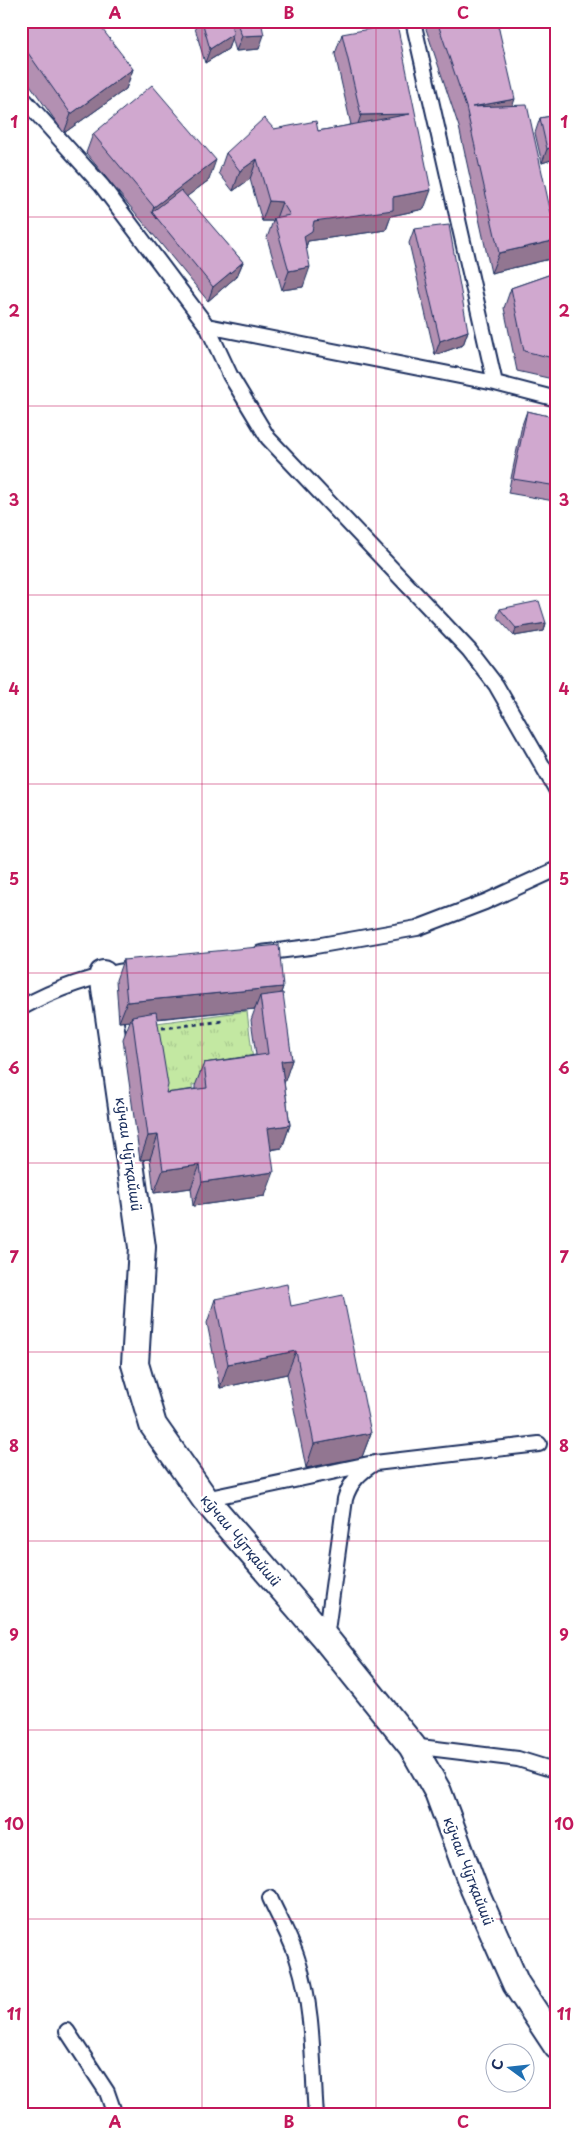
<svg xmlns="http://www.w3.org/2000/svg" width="578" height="2136" font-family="'Playpen Sans',sans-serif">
<defs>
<pattern id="grass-tufts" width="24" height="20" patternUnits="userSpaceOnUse" patternTransform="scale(1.25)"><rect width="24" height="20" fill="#c3e8a2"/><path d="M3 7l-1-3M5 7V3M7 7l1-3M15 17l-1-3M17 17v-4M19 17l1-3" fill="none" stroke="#a7c78e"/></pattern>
</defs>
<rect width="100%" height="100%" fill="#fff"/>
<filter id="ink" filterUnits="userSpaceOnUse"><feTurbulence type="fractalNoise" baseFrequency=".02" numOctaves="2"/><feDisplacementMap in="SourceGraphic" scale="10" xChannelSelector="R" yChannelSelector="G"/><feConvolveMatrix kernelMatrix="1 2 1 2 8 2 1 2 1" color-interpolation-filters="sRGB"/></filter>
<g filter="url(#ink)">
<path fill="url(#grass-tufts)" stroke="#6f8c80" d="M247 1011 255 1077 192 1085 194 1105 159 1109 149 1024Z"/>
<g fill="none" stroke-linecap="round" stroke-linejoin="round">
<defs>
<path id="service" d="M413 21 495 383
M21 96 102 186 207 326 495 383 557 399
M207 326 230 375 268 438 469 650 496 685 557 791
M261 953 310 947 417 928 485 902 557 869
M21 1008C56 988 97 975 136 969
M205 1499 369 1464
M326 1638 345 1499C350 1482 360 1472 375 1463L539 1444
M412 1746 518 1759 557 1771
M270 1898C279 1918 292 1940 298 1961 314 2010 312 2064 316 2115
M67 2031 107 2092 115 2115"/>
<path id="minor" d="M103 974 142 1247 135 1364 153 1425 205 1499 326 1639 412 1746 438 1792 474 1889 516 1984 557 2046"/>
</defs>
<use href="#service" stroke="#1b2f5e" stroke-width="18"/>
<use href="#minor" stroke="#1b2f5e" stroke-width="30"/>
<path stroke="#1b2f5e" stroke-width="3" stroke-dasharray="4 4" stroke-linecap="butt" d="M154 1029 224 1021"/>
<use href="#service" stroke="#fff" stroke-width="14"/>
<use href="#minor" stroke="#fff" stroke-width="26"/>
</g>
<path fill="#b390b2" stroke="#1b2f5e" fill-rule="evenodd" d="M193 21H261L259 49 236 51 232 38 228 49 205 63Z
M426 21H497L513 105 550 259 491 273 459 127 425 26Z
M21 28 133 69 126 89 64 133 21 72Z
M342 34 424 209 391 216 386 230 308 241 306 247 303 287 282 290 267 238 273 221H262L250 179 233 191 219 173 226 153 274 129 318 131 351 125 335 54Z
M557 115V158L542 163 535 133 540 118Z
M93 134 209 180 186 197 243 262 237 276 208 301 86 153Z
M414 229 468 331 463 345 435 355 409 243Z
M557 272V380L517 371 504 308 511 288Z
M527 411 557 418V494L554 501 508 493 522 425Z
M500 609 546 623 544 631 514 636 497 617Z
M123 960 283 987 281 993 292 1060 284 1082 290 1125 282 1148 271 1150 265 1196 193 1206 191 1188 154 1193 150 1159 140 1160 123 1039 130 1021 119 1022 116 980ZM255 1009 251 1020 256 1055 204 1063 195 1086V1089L166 1093 157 1019Z
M215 1299 291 1306 371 1433 362 1457 306 1468 287 1374 220 1388 207 1323Z"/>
<path fill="#927691" stroke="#1b2f5e" d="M233 34 228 49 205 63 210 49Z
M264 35 259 49 236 51 242 36Z
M133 69 126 89 64 133 71 114Z
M515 99 508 119 472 107Z
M410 114 354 135 361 115Z
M557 145V158L542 163 547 149Z
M257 159 250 179 233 191 240 171Z
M216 160 209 180 157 219 152 212 154 207Z
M431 190 424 209 391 216 386 230 308 241 305 250 304 236 314 221 393 197Z
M269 201 282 202 275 221 274 218 273 221H262Z
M557 240 550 259 491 273 499 253Z
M243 262 237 276 208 301 213 287Z
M310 267 303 287 282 290 289 271Z
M468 331 463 345 435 355 440 341Z
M546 623 544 631 514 636 516 628Z
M283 987 276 1007 260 996 255 1009 132 1021V1016L130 1021 119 1022 127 1002Z
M292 1060 284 1084 281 1061Z
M290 1125 282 1148 259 1151 268 1128Z
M158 1135 150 1159 140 1160 148 1136Z
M200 1165 191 1188 154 1193 163 1170Z
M274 1172 265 1196 193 1206 202 1182Z
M296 1351 287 1374 220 1388 228 1364Z
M371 1433 362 1457 306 1468 314 1444Z"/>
<path fill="#d0a8cf" stroke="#1b2f5e" d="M31 21H96L133 69 71 114 21 43V28Z
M202 21H231L233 34 210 49Z
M236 21H261L264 35 242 36Z
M437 21H497L515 99 472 107 527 105 557 240 499 253 466 107Z
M397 24 431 190 393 197V210L314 221 312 231 304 236 310 267 289 271 274 218 290 215 282 202 269 201 257 159 240 171 226 153 264 118 274 129 316 121 318 131 410 114 361 115 342 34Z
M152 85 216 160 154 207 93 134Z
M557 115V145L547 149 540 118Z
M181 190 243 262 213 287 152 212Z
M449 225 468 331 440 341 414 229Z
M557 272V359L524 351 511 288Z
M527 411 557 418V486L513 479Z
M539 601 546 623 516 628 500 609Z
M279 945 283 987 127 1002 123 960Z
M283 993 292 1060 281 1061 290 1125 268 1128 274 1172 202 1182 200 1165 163 1170 158 1135 148 1136 132 1016 156 1012 168 1085 166 1093 207 1088 204 1063 268 1054 260 996Z
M287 1284 291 1306 343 1295 371 1433 314 1444 296 1351 228 1364 215 1299Z"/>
</g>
<path fill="none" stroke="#c2185b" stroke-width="1" stroke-opacity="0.55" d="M202 21V2115M376 21V2115M21 217H557M21 406H557M21 595H557M21 784H557M21 973H557M21 1163H557M21 1352H557M21 1541H557M21 1730H557M21 1919H557"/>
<g text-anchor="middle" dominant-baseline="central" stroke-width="5" stroke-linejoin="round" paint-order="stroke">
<g font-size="14" fill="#1b2f5e" stroke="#fff">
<text transform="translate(129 1154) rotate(82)">кӯчаи Чӯтқайшӣ</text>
<text transform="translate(241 1540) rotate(50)">кӯчаи Чӯтқайшӣ</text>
<text transform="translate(469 1871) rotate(69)">кӯчаи Чӯтқайшӣ</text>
</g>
</g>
<rect width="578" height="2136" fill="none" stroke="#fff" stroke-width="55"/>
<g transform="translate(510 2068) rotate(285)"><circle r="24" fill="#ffffff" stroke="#a4acbf"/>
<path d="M0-4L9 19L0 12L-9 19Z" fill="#1f6fb2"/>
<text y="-8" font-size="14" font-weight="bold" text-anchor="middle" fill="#1b2f5e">С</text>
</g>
<rect x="28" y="28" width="522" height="2080" fill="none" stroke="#c2185b" stroke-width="2"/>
<g font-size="16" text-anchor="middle" font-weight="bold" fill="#c2185b">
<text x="115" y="19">A</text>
<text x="289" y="19">B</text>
<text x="463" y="19">C</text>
<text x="14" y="128">1</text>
<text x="564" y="128">1</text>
<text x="14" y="317">2</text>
<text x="564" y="317">2</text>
<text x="14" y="506">3</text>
<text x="564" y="506">3</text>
<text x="14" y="695">4</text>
<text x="564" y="695">4</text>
<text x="14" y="885">5</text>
<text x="564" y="885">5</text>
<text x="14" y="1074">6</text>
<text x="564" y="1074">6</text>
<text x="14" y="1263">7</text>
<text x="564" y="1263">7</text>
<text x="14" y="1452">8</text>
<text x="564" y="1452">8</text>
<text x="14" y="1641">9</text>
<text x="564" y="1641">9</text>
<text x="14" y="1830">10</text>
<text x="564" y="1830">10</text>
<text x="14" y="2020">11</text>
<text x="564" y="2020">11</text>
<text x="115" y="2128">A</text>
<text x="289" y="2128">B</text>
<text x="463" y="2128">C</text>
</g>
</svg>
